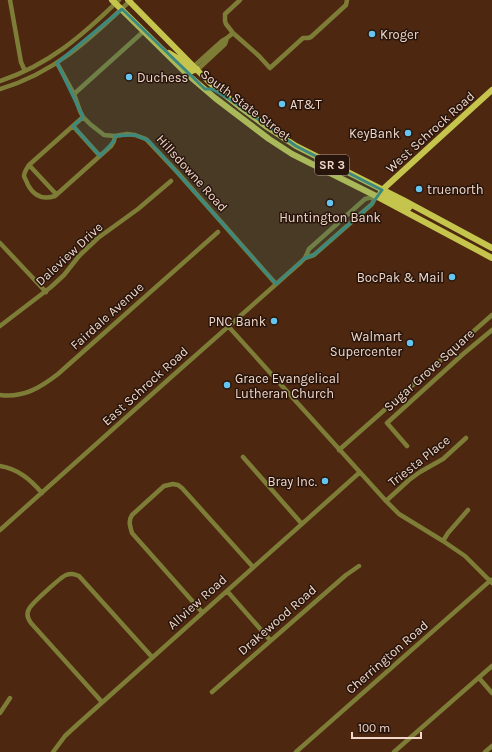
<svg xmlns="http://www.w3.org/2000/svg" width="492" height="752" font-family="Karla,sans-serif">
<rect width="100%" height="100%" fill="#4d2710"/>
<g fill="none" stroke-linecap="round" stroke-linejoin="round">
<path stroke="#7d7d37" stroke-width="4.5" d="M10 0 21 62 25 71
M240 0 225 14V21L226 24 233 33 259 56 270 68 303 38H308L311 37 346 5 347 0
M57 63 74 94 80 111 83 117 90 124 104 135 115 136 127 134 135 135 146 139 178 173 276 284
M192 68 222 41 227 38 233 33
M196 71 225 44 227 38
M0 81C49 65 83 35 119 0
M0 89C55 73 91 38 131 0
M74 94 144 31
M83 117 29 165C27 168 24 172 24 176 25 179 27 182 28 185 34 196 43 200 55 196L111 146 114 141 115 136
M73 126 100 156
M29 165 56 194
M0 243 46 292
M305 258 309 249 365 199 376 196
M0 326 51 287 64 275 79 256 98 238 138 209 171 181
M228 326 386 501 399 514 443 541 465 556 492 583
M0 395C23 398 40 388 58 374L218 232
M407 446 387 423 462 355 492 330
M339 450 492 315
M243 457 302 524
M0 466C18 469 30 479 42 493
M386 501 409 480 420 472 443 459 466 438
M0 530 169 379 301 262 305 258 314 255 372 204 376 196
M443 541 448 533 468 510
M227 591 270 640
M202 612 132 533C130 526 128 521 132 515L164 486 173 484 178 485 182 488 253 567
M479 678 492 693
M212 692 346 575 359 566
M102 702 31 623C28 619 26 614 29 609 31 604 61 577 66 575 71 573 74 574 79 576L152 657
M0 713 10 698
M53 752 65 736 78 724 359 473
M296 752 491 580
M394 752 492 666
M485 752 492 746"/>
<path stroke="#c5c54e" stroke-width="6" d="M112 0 187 74 215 98 269 139 292 154 376 196 492 258
M128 0 211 84 240 107 267 127 296 146 403 200 492 248
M169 53 179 59 190 70 192 71 197 69
M381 191 492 90
M379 195H383L409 208"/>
</g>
<path fill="#3c8980" fill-opacity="0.2" stroke="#3c8980" stroke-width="3" stroke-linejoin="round" d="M122 9 205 89H212L231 100 296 146 382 190 372 204 314 255 305 258 276 284 149 141 135 135 115 136 114 141 100 156 73 126 83 117 57 63Z"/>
<g fill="#65c5ee" stroke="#27150c" stroke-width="1.5">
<circle cx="372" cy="34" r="4"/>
<circle cx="129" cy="77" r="4"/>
<circle cx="282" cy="104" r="4"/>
<circle cx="408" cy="133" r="4"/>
<circle cx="419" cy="189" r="4"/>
<circle cx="330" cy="203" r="4"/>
<circle cx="452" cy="277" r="4"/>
<circle cx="274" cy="321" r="4"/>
<circle cx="410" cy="343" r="4"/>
<circle cx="227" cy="385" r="4"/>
<circle cx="325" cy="481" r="4"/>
</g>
<g text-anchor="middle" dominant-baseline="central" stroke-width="3" stroke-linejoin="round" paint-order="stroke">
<rect fill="#27150c" stroke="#b49d91" stroke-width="1" x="315" y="155" width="34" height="20" rx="3"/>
<g font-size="12" font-weight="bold" fill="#f1d7ca">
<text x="332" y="165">SR 3</text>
</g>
<g font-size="13" fill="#f1d7ca" stroke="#27150c" text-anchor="start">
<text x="380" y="34">Kroger</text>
<text x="137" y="77">Duchess</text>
<text x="290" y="104">AT&amp;T</text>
<text x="400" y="133" text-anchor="end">KeyBank</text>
<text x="427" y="189">truenorth</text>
<text x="330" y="217" text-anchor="middle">Huntington Bank</text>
<text x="444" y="277" text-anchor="end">BocPak &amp; Mail</text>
<text x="266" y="321" text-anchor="end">PNC Bank</text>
<text x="402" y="336" text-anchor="end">Walmart<tspan x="402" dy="15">Supercenter</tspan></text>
<text x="235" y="378">Grace Evangelical<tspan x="235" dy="15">Lutheran Church</tspan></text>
<text x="317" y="481" text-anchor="end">Bray Inc.</text>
</g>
<g font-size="13" fill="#f1d7ca" stroke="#27150c">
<text transform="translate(246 105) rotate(37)">South State Street</text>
<text transform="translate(430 132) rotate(-42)">West Schrock Road</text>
<text transform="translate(192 173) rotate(48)">Hillsdowne Road</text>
<text transform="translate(69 254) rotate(-43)">Daleview Drive</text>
<text transform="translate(107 316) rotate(-42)">Fairdale Avenue</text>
<text transform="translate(429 370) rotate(-42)">Sugar Grove Square</text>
<text transform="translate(145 386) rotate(-42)">East Schrock Road</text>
<text transform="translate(419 461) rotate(-38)">Triesta Place</text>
<text transform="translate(197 602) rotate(-42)">Allview Road</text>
<text transform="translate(277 620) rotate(-41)">Drakewood Road</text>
<text transform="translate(387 657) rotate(-41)">Cherrington Road</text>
</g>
</g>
<path d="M352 732v6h69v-6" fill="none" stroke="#f1d7ca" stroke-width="2"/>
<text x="358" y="732" font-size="12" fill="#f1d7ca" stroke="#27150c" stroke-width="3" paint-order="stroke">100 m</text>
</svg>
